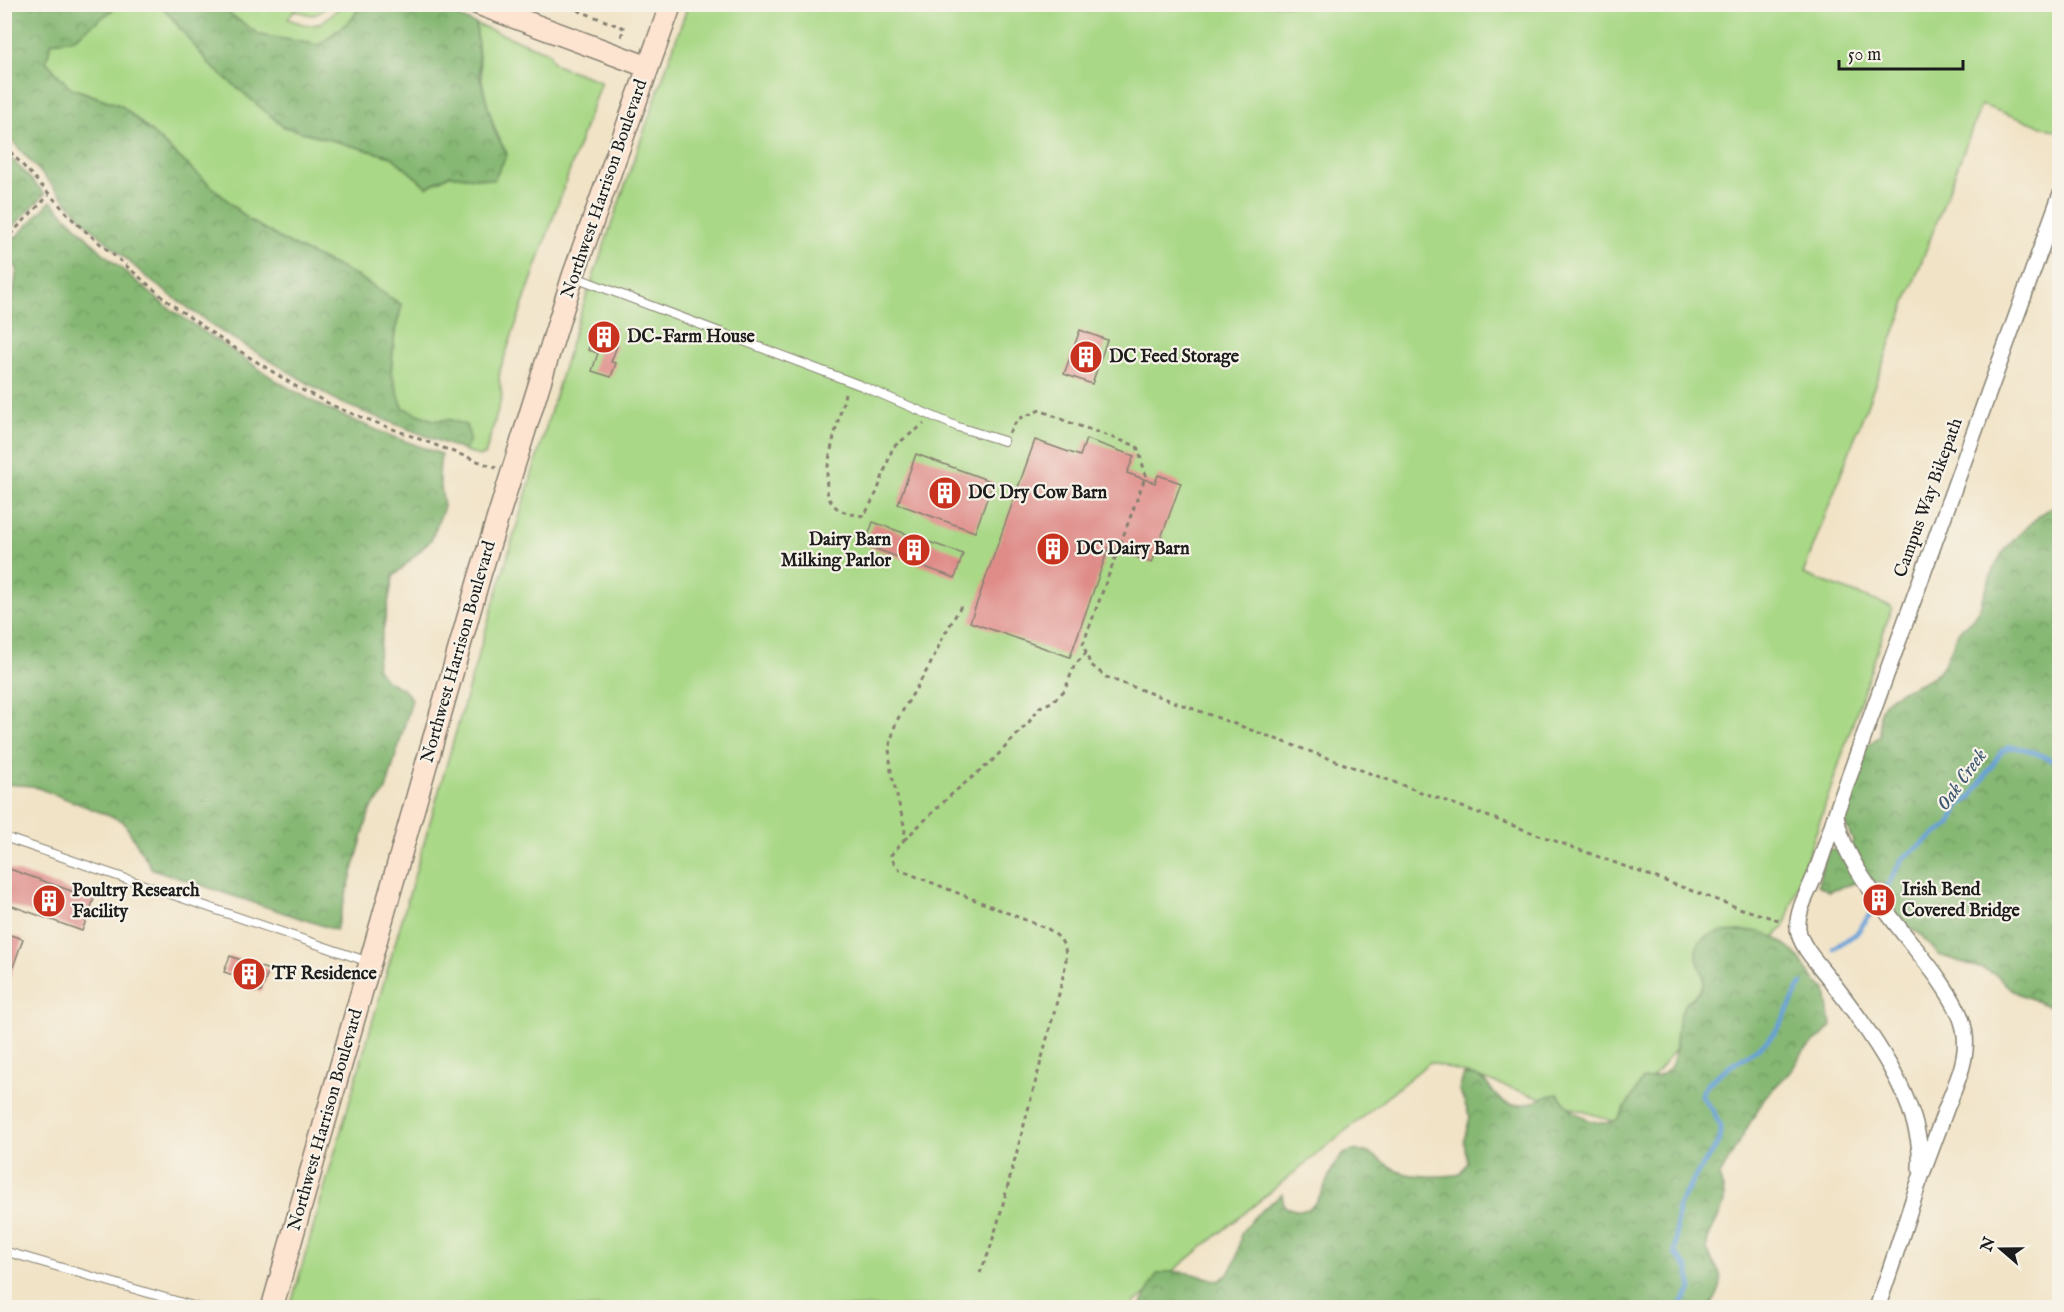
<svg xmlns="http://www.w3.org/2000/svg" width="2064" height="1312" font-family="'IM FELL English',serif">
<defs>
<pattern id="forest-crowns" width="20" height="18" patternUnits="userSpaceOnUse" patternTransform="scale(1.5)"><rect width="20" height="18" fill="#86b873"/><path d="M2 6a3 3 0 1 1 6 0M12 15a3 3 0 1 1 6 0" fill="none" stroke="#6d955e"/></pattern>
</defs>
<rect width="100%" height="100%" fill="#f7f3e8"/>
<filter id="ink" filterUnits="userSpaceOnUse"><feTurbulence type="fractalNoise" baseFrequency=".0167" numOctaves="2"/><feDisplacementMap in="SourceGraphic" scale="12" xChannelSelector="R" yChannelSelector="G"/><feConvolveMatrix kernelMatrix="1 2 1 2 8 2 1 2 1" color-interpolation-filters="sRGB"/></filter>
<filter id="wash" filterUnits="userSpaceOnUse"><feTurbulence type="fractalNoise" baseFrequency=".008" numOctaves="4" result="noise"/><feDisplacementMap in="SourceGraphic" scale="24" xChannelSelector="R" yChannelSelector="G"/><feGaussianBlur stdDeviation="1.35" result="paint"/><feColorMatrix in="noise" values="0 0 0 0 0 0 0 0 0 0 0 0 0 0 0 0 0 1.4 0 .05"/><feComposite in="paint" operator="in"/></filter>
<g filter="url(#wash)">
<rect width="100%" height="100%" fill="#f1e3c6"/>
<path fill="#a9d886" stroke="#627a51" stroke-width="1.5" d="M119 5H161L211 66 347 144 392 157 427 187 449 175 494 180 507 154C483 112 480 71 476 24L545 51 549 53 553 62 558 66 601 81 500 370 499 379 502 396 485 455 479 456 465 451 470 438 451 420H433L403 408 391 372 395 331 401 305 357 276 284 241 249 220 122 106 69 87 45 61 52 42 73 39Z
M217 5H329C314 19 313 16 294 10L288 19 303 24 313 25 321 23 343 5H361L352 19 319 45 260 35Z
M688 5H2059V132L1981 105 1803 574 1892 607 1784 927 1689 1033 1616 1122 1430 1062 1129 1307 290 1308 470 683 576 326Z"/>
<path fill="url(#forest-crowns)" stroke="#516a48" stroke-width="1.5" d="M4 5H119L73 39 52 42 46 61 69 87 122 106 249 220 284 241 357 276 402 305 395 331 391 372 403 408 433 420H451L466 425 470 438 465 451 341 403 219 330 151 281 89 226 5 133Z
M161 5H217L260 35 319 45 352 19 361 5H432L476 24 480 77 495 132 507 154 494 180 449 175 427 187 392 157 284 127 211 66Z
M5 152 45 194 5 235H4Z
M51 201 104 254 166 306 280 383 325 408 391 436 441 454 439 474 444 507 431 540 393 577 376 667 387 681 403 689 412 699 386 790C382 798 375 802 370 810L336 930 152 869 123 821 33 786 5 784 4 326 9 323 17 268 5 257V245L17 236Z
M2059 504V1011L2013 991 1996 975 1986 970 1939 955 1920 934 1894 918C1894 911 1895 900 1892 894 1880 871 1846 886 1828 891L1818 885 1826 849 1849 851 1853 841C1850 834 1845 825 1844 818 1842 798 1861 800 1852 770L1862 749 1880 736C1881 728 1878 717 1881 709 1890 687 1929 687 1943 666 1950 656 1952 644 1958 633 1962 626 1969 623 1974 617 1984 606 1988 576 1997 562 2008 543 2039 512 2059 504Z
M1753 931C1768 932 1784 943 1795 953 1808 966 1805 977 1826 989L1831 1026 1823 1035 1804 1051 1791 1071 1765 1097 1719 1177C1729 1202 1723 1207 1712 1230 1710 1235 1706 1242 1707 1248 1707 1256 1713 1262 1717 1268 1726 1282 1718 1295 1710 1307H1139L1157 1274C1176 1268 1200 1275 1219 1281L1228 1274 1237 1257 1241 1233 1255 1216 1282 1194 1284 1206C1327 1227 1321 1167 1346 1153 1366 1143 1383 1165 1400 1172 1411 1177 1448 1177 1460 1174L1467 1163 1464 1140 1470 1117 1459 1089 1464 1075C1468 1076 1474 1075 1478 1077 1490 1082 1495 1101 1509 1104 1528 1109 1542 1095 1558 1094 1568 1109 1585 1122 1604 1123 1608 1124 1614 1121 1618 1119L1643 1079C1692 1077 1666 1032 1685 1005 1690 997 1700 994 1703 985 1706 975 1700 969 1697 959 1689 928 1735 931 1753 931Z"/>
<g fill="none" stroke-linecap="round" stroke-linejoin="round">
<path stroke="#68a0d6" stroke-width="5" d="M1834 948 1856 934 1874 909 1903 858 1950 824 1959 805 1971 797 2001 752 2010 747 2025 749 2060 763
M1678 1308 1692 1289 1688 1269 1675 1254 1678 1207 1695 1177 1720 1140V1125L1713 1111 1701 1095C1712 1070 1749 1059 1769 1039 1784 1024 1791 1001 1802 983"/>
</g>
<g id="blocks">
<path fill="#df8c89" d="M598 323 617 330 612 344 617 346 611 362 616 363 611 377 592 371 598 353 588 350Z
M1080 330 1107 340 1092 384 1064 374Z
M1086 439 1134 456 1127 473 1155 483 1158 475 1181 483 1152 563 1109 547 1070 657 970 622 1035 440 1080 456Z
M916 454 993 482 975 532 898 504Z
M873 522 963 554 955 578 865 545Z
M4 867 94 899 82 931 4 903Z
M4 933 23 939 6 987 4 986Z
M230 956 269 970 261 992 234 982 236 976 224 972Z"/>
</g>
</g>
<g filter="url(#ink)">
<use href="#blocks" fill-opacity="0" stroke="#868071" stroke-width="1.5"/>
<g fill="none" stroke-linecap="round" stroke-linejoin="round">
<defs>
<path id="lane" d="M575 277 862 386 958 427 1004 441
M4 837 369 962
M4 1251 200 1308"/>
<path id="street" d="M1835 816C1829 835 1823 854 1816 872 1810 890 1796 910 1798 929 1800 946 1819 965 1829 978 1867 1028 1925 1104 1920 1168
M1877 1308C1892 1266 1905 1224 1919 1182 1928 1158 1937 1134 1946 1109 1955 1086 1968 1061 1965 1035 1963 1014 1949 994 1938 978 1908 936 1839 863 1836 813L2060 196"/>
<path id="secondary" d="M478 4 648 67
M272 1308 480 575 573 276 671 4"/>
</defs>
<use href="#lane" stroke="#868071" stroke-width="10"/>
<use href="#street" stroke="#868071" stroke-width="18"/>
<use href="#secondary" stroke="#868071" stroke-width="24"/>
<path stroke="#868071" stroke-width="3" stroke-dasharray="4.5 4.5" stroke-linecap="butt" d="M561 4 624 28 621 37
M4 145 76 223 171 304 219 338 300 389 340 409 496 468
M4 241 49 195
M845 393C841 416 817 482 831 502 839 513 851 514 864 516L877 492 893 447 924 424
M1009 433 1018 419 1040 410 1068 422 1137 446 1146 475 1083 644 1090 664 1106 677 1739 908 1782 921
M961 606 943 637 930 665 896 722 889 748 891 771 905 829 904 840 891 855 894 863 900 870 1048 929C1075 946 1065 964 1060 990L1000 1215 989 1252 980 1273
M904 840 953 793 992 761 1029 722 1040 707 1052 702 1065 690 1074 666 1086 653"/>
<use href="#lane" stroke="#fff" stroke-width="8"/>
<use href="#street" stroke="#fff" stroke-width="15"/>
<use href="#secondary" stroke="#fde4d0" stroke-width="21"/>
</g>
</g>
<defs>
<symbol id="building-disc" viewBox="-11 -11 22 22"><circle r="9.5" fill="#c8321e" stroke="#f7f3e8"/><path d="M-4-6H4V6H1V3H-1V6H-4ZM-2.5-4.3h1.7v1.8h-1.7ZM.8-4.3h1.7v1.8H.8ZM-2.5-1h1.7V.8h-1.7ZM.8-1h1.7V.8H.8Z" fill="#fff"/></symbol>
</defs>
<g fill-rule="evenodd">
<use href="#building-disc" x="585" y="318" width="38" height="38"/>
<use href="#building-disc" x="1067" y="338" width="38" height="38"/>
<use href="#building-disc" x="926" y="474" width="38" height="38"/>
<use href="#building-disc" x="1034" y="530" width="38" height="38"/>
<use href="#building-disc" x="895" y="531" width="38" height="38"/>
<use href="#building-disc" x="1860" y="881" width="38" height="38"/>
<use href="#building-disc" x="30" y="882" width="38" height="38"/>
<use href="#building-disc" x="230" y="955" width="38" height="38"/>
</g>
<g text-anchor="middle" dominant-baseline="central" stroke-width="4.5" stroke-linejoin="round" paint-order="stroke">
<g font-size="18" fill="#1c1c1c" stroke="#f7f3e8">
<text transform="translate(605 189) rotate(-71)">Northwest Harrison Boulevard</text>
<text transform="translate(1929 498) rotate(-70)">Campus Way Bikepath</text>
<text transform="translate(459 652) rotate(-74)">Northwest Harrison Boulevard</text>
<text transform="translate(326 1120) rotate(-74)">Northwest Harrison Boulevard</text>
</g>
<g font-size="18" font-weight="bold" fill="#1c1c1c" stroke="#f7f3e8" text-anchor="start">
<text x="627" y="337">DC-Farm House</text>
<text x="1109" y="357">DC Feed Storage</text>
<text x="968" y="493">DC Dry Cow Barn</text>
<text x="891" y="540" text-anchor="end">Dairy Barn<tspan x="891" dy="21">Milking Parlor</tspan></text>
<text x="1076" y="549">DC Dairy Barn</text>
<text x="1902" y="890">Irish Bend<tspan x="1902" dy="21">Covered Bridge</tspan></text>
<text x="72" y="891">Poultry Research<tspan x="72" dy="21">Facility</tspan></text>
<text x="272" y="974">TF Residence</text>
</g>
<g font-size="20" font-style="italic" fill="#3e5770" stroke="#f7f3e8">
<text transform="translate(1962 780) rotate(-54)">Oak Creek</text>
</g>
</g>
<rect width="2064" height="1312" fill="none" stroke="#f7f3e8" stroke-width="24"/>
<g transform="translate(2001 1249) rotate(290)" stroke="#f7f3e8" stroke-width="4.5" paint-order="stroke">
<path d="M0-4.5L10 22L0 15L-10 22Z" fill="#1c1c1c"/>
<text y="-9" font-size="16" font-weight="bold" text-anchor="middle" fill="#1c1c1c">N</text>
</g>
<path d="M1839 60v9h124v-9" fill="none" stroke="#1c1c1c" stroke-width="3"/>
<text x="1848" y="60" font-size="18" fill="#1c1c1c" stroke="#f7f3e8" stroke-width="4.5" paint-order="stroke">50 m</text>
</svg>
